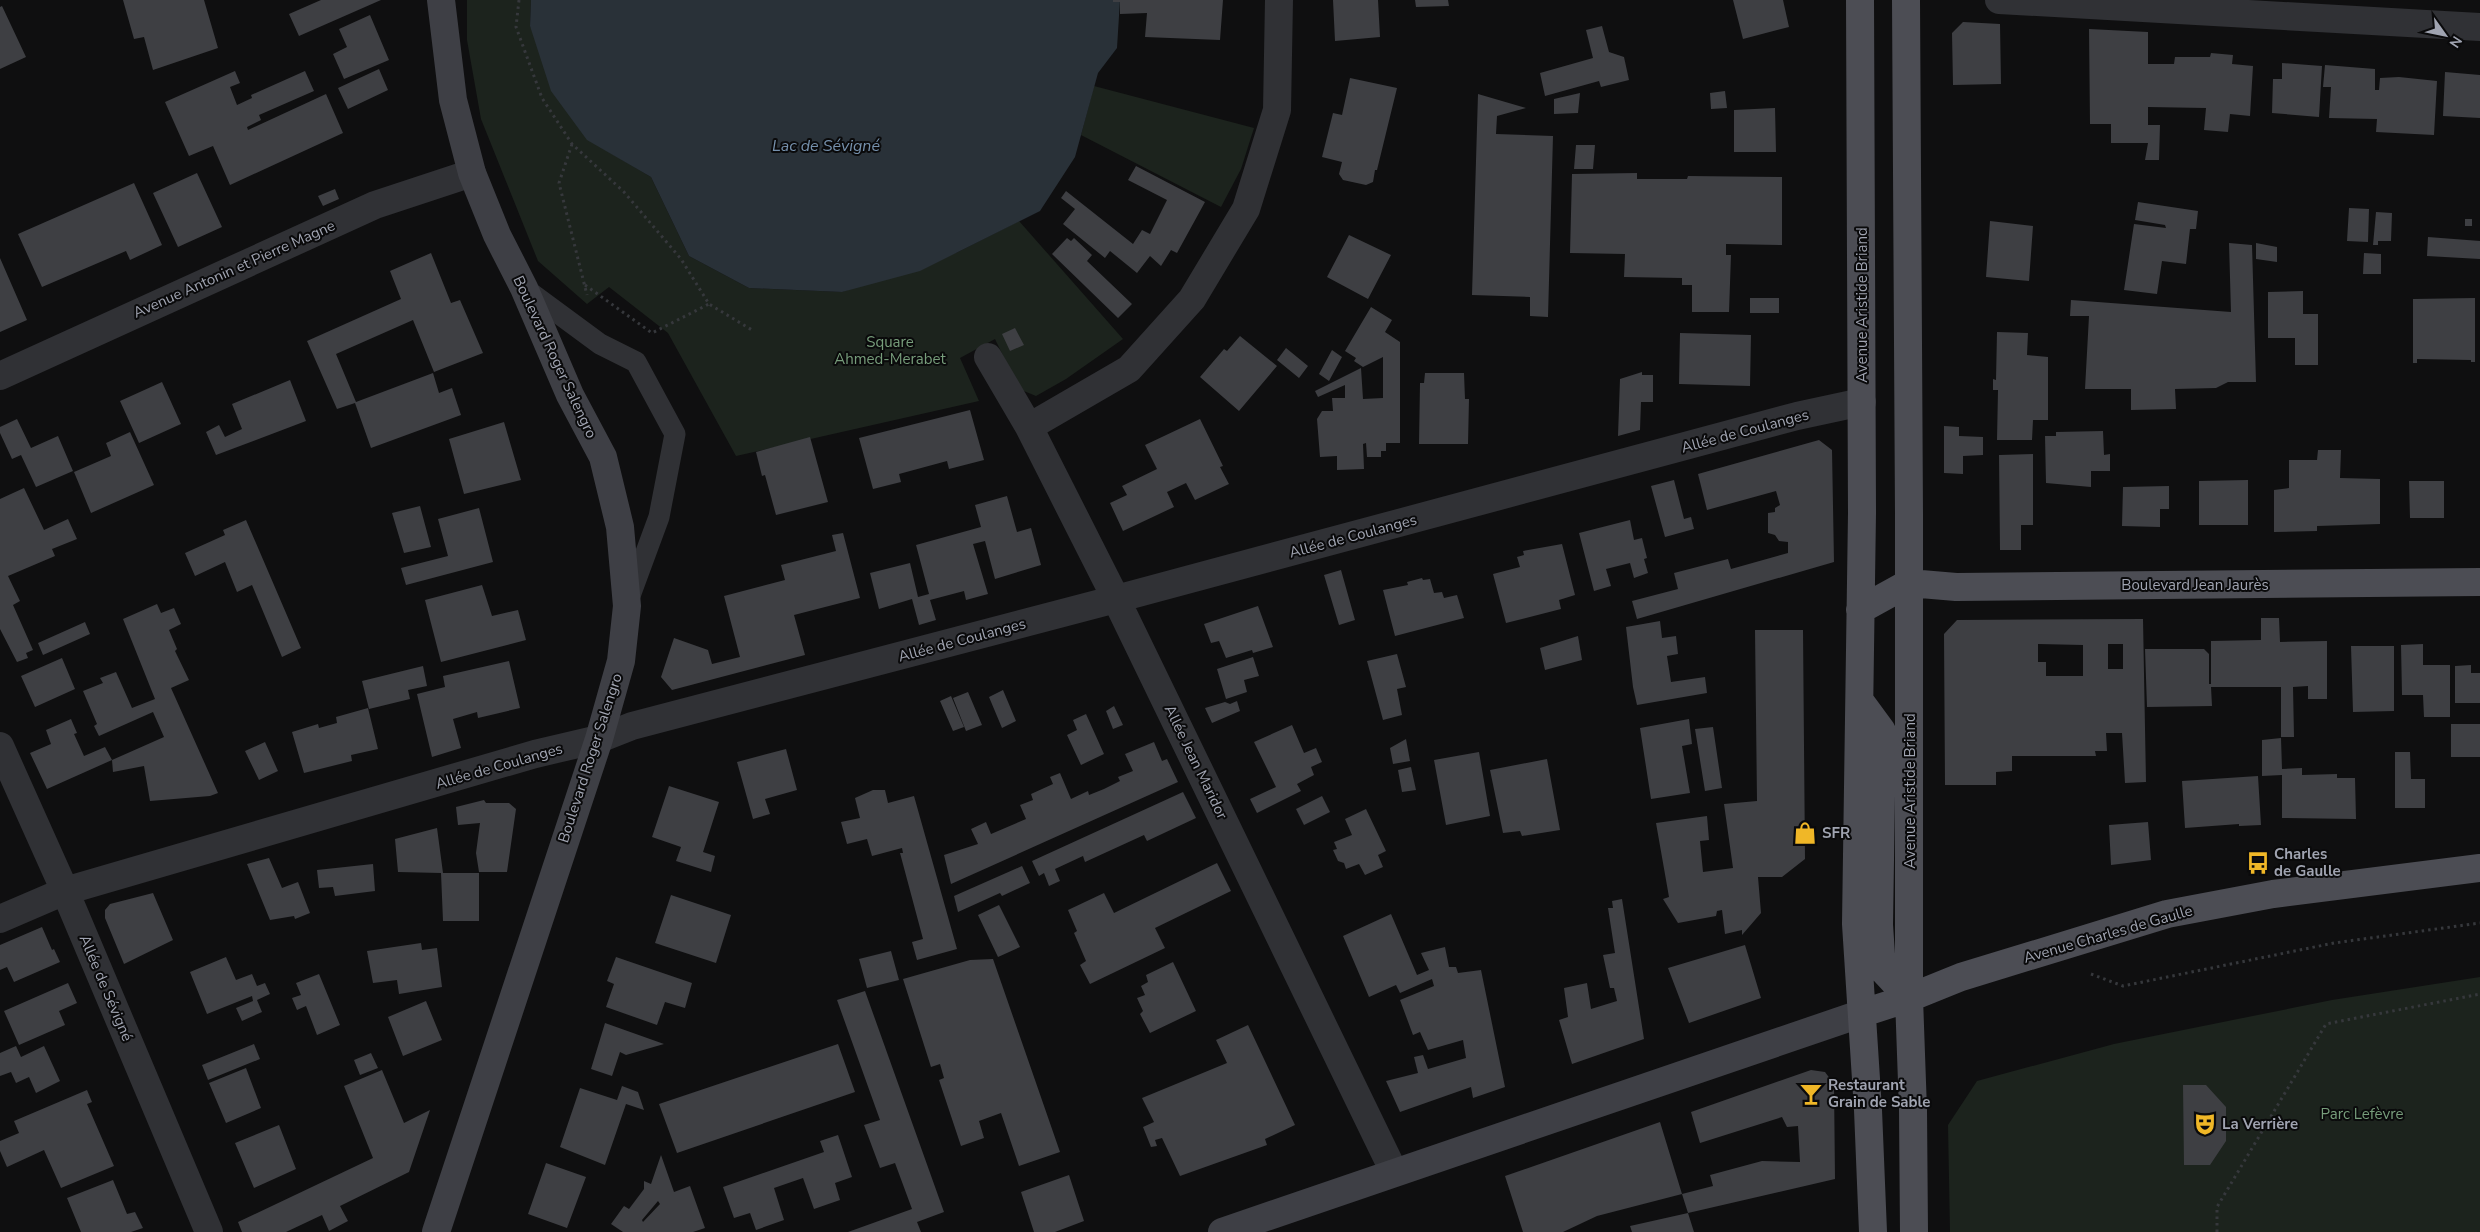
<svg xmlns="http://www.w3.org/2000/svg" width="2480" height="1232" font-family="'Nunito Sans',sans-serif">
<rect width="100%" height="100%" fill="#0f0f10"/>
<path fill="#1c231d" d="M467 0H531L530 26 587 139 651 177 689 256 749 288 842 292 958 252 1019 221 1123 339 1066 379 1036 396 1019 389 995 339 960 358 979 401 736 456 668 333 609 287 587 304 538 261 481 119 467 40Z
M1094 86 1254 128 1241 169 1221 207 1081 135Z
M2480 977V1232H1950L1948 1125 1977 1081 2114 1044 2332 1000Z"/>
<path fill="#293138" d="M531 0H1120L1117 48 1098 73 1075 157 1040 211 920 271 842 292 749 288 689 256 651 177 587 140 551 91 530 26Z"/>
<path fill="#3e3f43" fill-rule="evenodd" d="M123 0H204L218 48 153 70 144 37 134 39Z
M321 0H381L299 36 289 14Z
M1113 0H1223L1220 40 1145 37 1147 13 1120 14V2H1113Z
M1333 0H1378L1380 37 1335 41Z
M1415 0H1448L1449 6 1416 7Z
M1733 0H1783L1789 27 1743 39Z
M2 6 26 57 0 69V7Z
M370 15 389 60 344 79 333 54 347 47 339 29Z
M1963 22 2000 24 2001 84 1953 85 1952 33Z
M1602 26 1609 52 1624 57 1629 80 1601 87 1599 81 1545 96 1540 73 1593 58 1586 30Z
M2089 29 2148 32V64H2174L2175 57H2210L2211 53 2233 55 2232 64 2253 66 2250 116 2230 114 2228 132 2204 130 2206 108 2148 107V125H2160L2159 160H2145L2148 143H2111V124H2090Z
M2282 63 2322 66 2319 117 2272 113 2273 79H2282Z
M2325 65 2375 69V90H2379L2380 78 2399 77 2437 81 2434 135 2376 132 2377 119 2329 118 2331 87H2323Z
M379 69 388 90 348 109 338 88Z
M235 71 240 83 230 87 237 105 252 98 251 95 305 71 314 91 259 115 261 120 247 127 248 130 326 94 343 133 230 185 213 146 189 156 165 102Z
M2445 72 2480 75V118L2443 116Z
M1350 78 1397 88 1377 170H1375L1373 182 1366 185 1343 180 1339 174 1342 162 1322 157 1333 113 1342 115Z
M1725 91 1727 108 1711 109 1710 93Z
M1580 93 1578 113 1554 114V99Z
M1478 94 1526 108 1497 116 1496 134 1553 136 1548 317 1530 316V297L1472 295Z
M1775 108 1776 152H1734V110Z
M1576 145H1595L1593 169H1574Z
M1136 166 1205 202 1177 253 1171 250 1161 266 1150 256 1137 273 1110 251 1105 258 1063 224 1075 209 1061 198 1066 191 1133 244 1142 230 1150 234 1167 200 1128 180Z
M197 173 222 227 178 247 153 193Z
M1637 173V179H1687L1688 176 1782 177V245L1726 244V255H1731L1729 312H1692V285H1682V278L1624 277 1625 254 1570 253 1572 174Z
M134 183 162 245 130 260 126 251 42 287 18 234Z
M335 189 339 199 323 206 318 196Z
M2138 202 2198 211 2196 229H2190L2186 264 2162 261 2157 294 2124 290 2134 224 2166 228 2165 225 2135 220Z
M2349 208 2369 209 2368 242 2347 241Z
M2376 212 2392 213 2391 241H2378V245H2373Z
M2465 219H2472V226H2465Z
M1990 221 2033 226 2029 281 1986 277Z
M1349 235 1391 255 1368 299 1327 277Z
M2428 237 2480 241V259L2427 256Z
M1067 238 1071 241 1074 238 1092 255 1087 261 1132 304 1118 318 1052 254Z
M2229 243 2252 245 2256 382H2228L2216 388 2175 389 2176 409 2131 410V389H2085L2089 316H2070L2071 300 2231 312Z
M2256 243 2277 247V262L2256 259Z
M431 253 451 303 460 300 483 353 434 372 413 320 336 354 356 402 433 373 439 393 452 388 461 415 371 448 355 403 337 409 307 341 401 299 390 271Z
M2364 253 2381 254V274H2363Z
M0 258 27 320 0 332Z
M2303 291V314H2318V365H2295V338H2268V292Z
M1750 298H1779V313H1750Z
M2475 298V362H2471V360L2417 359V363H2413V299Z
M1371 307 1392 320 1385 332 1400 342V443H1386V451H1381V457H1367L1366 443 1363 444 1364 469 1337 470V456L1320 457 1317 419 1322 411H1333L1332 398H1345V385L1318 397 1315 391 1361 368 1363 399 1383 398V357L1363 367 1354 361 1356 358 1345 351Z
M1015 328 1024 345 1010 351 1002 334Z
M1997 332 2028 333 2027 355 2048 357V420H2033L2032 440H1997L1998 390H1993V379L1996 380Z
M1680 333 1751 335 1750 386 1679 384Z
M1240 336 1277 366 1239 411 1200 377 1224 349 1227 351Z
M1286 348 1308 366 1299 378 1277 360Z
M1332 350 1342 357 1329 381 1319 374Z
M1642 372V375H1653V402H1641L1640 430 1618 436 1620 379Z
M1425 373H1464L1465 399H1469L1468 444H1419L1420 383H1424Z
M290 380 306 421 216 455 206 432 219 425 225 437 242 429 232 404Z
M162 382 181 424 139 443 120 401Z
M970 410 984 460 949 469 947 461 899 474 901 482 873 489 859 438Z
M17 419 31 448 58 436 73 471 36 487 21 455 12 459 0 433V427Z
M1200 419 1223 466 1220 467 1229 484 1195 500 1186 483 1167 492 1174 507 1123 531 1110 503 1127 495 1122 486 1157 469 1145 445Z
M504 422 521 480 464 494 449 439Z
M1944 426 1959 427V436L1983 437V455L1963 456V474L1944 473Z
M2103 431 2104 455 2110 454V471H2091V487L2046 483 2045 436H2056V432Z
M130 432 154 485 91 513 74 472 111 456 106 443Z
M810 437 828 502 776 515 765 475 762 476 756 452Z
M1819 440 1832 450 1834 562 1637 619 1632 601 1678 589 1674 573 1728 559 1731 569 1788 553V542L1779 541 1775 535 1768 533V513L1775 512V508L1780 505 1776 491 1707 510 1698 474Z
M2318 450H2341L2340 478 2380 479V524L2317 526V531L2274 532V490L2289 488V460H2317Z
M2033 454V525H2021V550H2000L1999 455Z
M1674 480 1684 519 1691 517 1694 529 1665 537 1651 486Z
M2248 480V525H2199V481Z
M2409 481H2444V518H2410Z
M2169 486V509H2160V527L2122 526 2123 487Z
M24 488 44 530 68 519 77 539 52 549 55 556 8 576 20 601 13 605 33 650 26 653 28 658 17 662 0 629V499Z
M1007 496 1017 532 1031 528 1041 565 995 579 985 541 973 544 988 594 966 600 964 591 930 600 936 620 919 625 912 599 879 609 870 573 910 563 918 597 929 594 916 545 981 527 975 505Z
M420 506 431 547 404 553 392 513Z
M479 508 493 562 406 585 401 568 448 556 438 519Z
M246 520 301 648 282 657 252 585 237 592 225 562 195 576 185 553 225 535 223 530Z
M1630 520 1634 540 1642 538 1647 558 1644 559 1648 573 1634 578 1630 563 1606 569 1611 586 1594 591 1579 533Z
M843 533 860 598 794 615 805 655 672 690 661 677 674 638 708 650 712 664 740 657 724 596 785 580 781 565 836 551 832 535Z
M1562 544 1575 595 1559 600 1561 609 1506 623 1493 574 1520 567 1517 557 1524 555 1523 551Z
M1341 570 1355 620 1339 625 1324 575Z
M1422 578 1423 580 1430 579 1434 593 1442 592 1444 598 1457 595 1464 618 1395 636 1383 590 1408 585 1407 582Z
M482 585 492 616 518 610 526 640 441 662 425 600Z
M157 604 161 613 174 608 181 624 169 630 177 649 175 651 189 680 171 688 218 793 210 796 150 801 144 766 113 772 112 760 164 737 153 712 99 736 94 726 97 724 83 691 103 683 100 678 116 672 132 708 155 699 123 619Z
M1258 606 1273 647 1253 653 1252 650 1226 658 1219 641 1211 643 1204 624Z
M2261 618H2279L2280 642 2327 641V699H2308V686L2293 687 2294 737H2281V687H2211L2212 706 2147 707 2145 649H2204L2209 654V684H2211V641L2261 640Z
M2143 619 2146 782 2125 783 2122 733H2106L2107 751H2095L2096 756H2012V771L1996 772V785H1945L1944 634 1957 620ZM2038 644 2083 645V676H2046V662H2038ZM2108 644H2123V669H2108Z
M1660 621 1662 638 1676 636 1678 654 1667 656 1671 682 1705 677 1707 693 1637 705 1633 687 1626 627Z
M85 622 90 634 43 655 38 643Z
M1755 630H1803L1805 859 1782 877H1758L1761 913 1742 935V930L1725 934 1722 910 1717 911 1716 916 1678 923 1663 899 1669 897 1656 823 1707 816 1709 840 1700 841 1703 872 1733 868 1724 804 1757 801Z
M1578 636 1582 660 1545 670 1540 648Z
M2423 644V665H2450V717H2424L2423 695H2402L2401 645Z
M2351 646H2394V711L2353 712Z
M1397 654 1406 687 1397 689 1402 715 1383 720 1367 661Z
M1253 657 1259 676 1244 680 1247 692 1226 699 1217 669Z
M62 658 75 689 35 707 21 676Z
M509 661 520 708 478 718 477 712 453 719 461 748 432 757 417 694 445 687 443 676Z
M2471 665V673H2480V703H2455V666Z
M423 666 427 686 408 690 410 699 369 709 362 681Z
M1003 690 1016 721 1002 728 989 697Z
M968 692 982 725 966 731 953 698Z
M951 696 964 727 953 731 940 701Z
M1237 701 1240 711 1212 723 1205 708 1225 702 1230 704Z
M1114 706 1123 725 1113 729 1106 711Z
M368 708 378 749 351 755 352 761 304 773 292 732 318 724 319 728 337 723 336 717Z
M1086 714 1104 754 1081 765 1067 735 1077 730 1073 720Z
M71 719 77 733 74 734 84 756 105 747 112 760 47 789 30 753 51 744 46 730Z
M1689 719 1692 744 1682 746 1690 793 1651 799 1640 728Z
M2451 724H2480V757H2451Z
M1292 725 1304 753 1316 748 1322 762 1311 767 1314 775 1297 784 1301 791 1257 813 1250 799 1276 787 1254 742Z
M1713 727 1722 788 1705 791 1695 729Z
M2281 738 2282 769 2302 768V775L2337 774V778H2355L2356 819 2282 818V775L2262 776V740Z
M1406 739 1410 761 1393 764 1390 748Z
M265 742 278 771 259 780 245 751Z
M1154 742 1162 761 1167 759 1178 782 951 884 944 855 978 844 971 829 986 822 991 834 1026 819 1020 805 1033 800 1031 794 1053 784 1050 777 1060 773 1071 799 1088 791 1089 795 1104 789 1120 781 1118 777 1133 771 1125 754Z
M786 749 797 790 765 799 770 814 753 819 737 762Z
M1479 752 1490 816 1446 825 1434 760Z
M2395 752H2410L2411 779H2425V808H2395Z
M1547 759 1560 830 1522 836 1520 831 1503 833 1490 770Z
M1411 767 1416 790 1402 792 1398 770Z
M2258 776 2261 825 2239 826V824L2185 828 2182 781Z
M669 786 719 802 703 852 715 856 711 872 676 861 681 847 652 837Z
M873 790H885L888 803 914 796 957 949 917 960 912 942 923 939 900 853H903L902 848 872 856 867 839 847 844 841 822 860 818 855 798Z
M1183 792 1196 818 1147 841 1144 835 1085 862 1083 856 1055 869 1060 881 1049 886 1044 873 1039 876 1032 861Z
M1322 796 1330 812 1304 825 1296 809Z
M484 800 486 803H509L516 809 507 872H479L476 853 480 823 458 825 456 807Z
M1366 809 1386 851 1378 855 1383 867 1365 875 1359 864 1346 869 1344 863 1338 861 1333 850 1337 849 1334 842 1352 835 1345 819Z
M2148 822 2151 860 2111 865 2109 825Z
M437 828 443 873H479V921H443L441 873 398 872 395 839Z
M269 858 282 888 298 882 310 913 295 919 294 916 270 920 247 864Z
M1217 863 1231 891 1155 928 1165 948 1090 984 1080 965 1086 961 1074 933 1077 931 1068 910 1104 893 1114 913Z
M373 864 375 891 335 896 333 887 319 888 317 870Z
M1022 866 1030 883 1002 896 1000 893 958 912 954 896Z
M153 893 173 940 124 964 105 918V910L110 904Z
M671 895 731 915 716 963 655 943Z
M1622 899 1644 1039 1572 1064 1559 1020 1568 1017 1564 988 1587 983 1591 1009 1617 1001 1614 988H1610L1603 955 1615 953 1608 908H1613L1612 901Z
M999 905 1020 947 998 957 978 915Z
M1391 914 1417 975 1429 970 1421 953 1445 947 1449 967H1456L1458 973 1481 970 1505 1087 1473 1098 1471 1087 1400 1112 1386 1081 1418 1073 1414 1057 1423 1055 1428 1069 1466 1058 1463 1040 1428 1050 1420 1032 1413 1035 1400 1000 1434 986 1432 979 1400 993 1396 985 1369 997 1343 936Z
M42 927 52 950 54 949 60 962 14 982 7 967 0 970V945Z
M421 943 422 950 437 948 442 987 399 994 397 980 373 983 367 951Z
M1745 945 1761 998 1689 1023 1668 968Z
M891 951 899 980 867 988 859 959Z
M226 957 236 980 252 974 257 986 265 983 270 994 257 1000 262 1012 242 1021 236 1008 253 1001 252 996 207 1014 190 972Z
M616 957 692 983 685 1008 665 1002 657 1025 606 1007 614 984 607 981Z
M993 959 1060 1152 1019 1166 1001 1113 979 1121 984 1138 961 1146 939 1080 944 1078 940 1064 931 1067 903 979 970 960Z
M1173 962 1196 1011 1150 1033 1140 1014 1143 1011 1137 998 1145 995 1141 986 1148 982 1146 975Z
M319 974 340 1025 317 1035 306 1006 297 1010 292 998 301 995 296 983Z
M68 983 77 1003 59 1011 65 1025 19 1045 4 1011Z
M865 991 944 1212 917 1222 921 1232H848L912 1209 895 1163 880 1168 864 1125 880 1120 837 1000Z
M426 1001 442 1040 403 1056 388 1017Z
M605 1023 664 1044 626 1055 620 1052 612 1076 591 1069Z
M1248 1025 1295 1125 1265 1139 1267 1145 1180 1176 1162 1138 1155 1140 1157 1146 1151 1147 1143 1127 1154 1122 1142 1098 1227 1063 1216 1040Z
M254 1044 260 1059 208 1080 202 1065Z
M838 1044 855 1092 677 1153 659 1104Z
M16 1046 21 1057 44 1046 60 1081 36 1093 29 1077 16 1083 11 1072 0 1076V1053Z
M371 1053 378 1068 360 1075 354 1060Z
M246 1068 261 1108 226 1123 209 1083Z
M382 1070 404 1123 430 1110 409 1172 340 1206 348 1221 329 1231 322 1215 286 1232H242L238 1222 373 1158 344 1086Z
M1811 1070 1825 1072 1834 1084 1835 1179 1688 1213 1682 1194 1713 1186 1710 1175 1762 1161 1800 1162 1798 1126 1787 1127 1782 1117 1700 1143 1691 1112Z
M2183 1085H2206L2226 1107V1141L2210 1165H2184Z
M622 1086 638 1092 644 1110 626 1104 605 1165 560 1147 580 1088 617 1100Z
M87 1090 92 1102 87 1104 114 1166 61 1188 44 1150 7 1167 0 1151V1141L19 1133 14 1121Z
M1660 1122 1682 1194 1597 1216 1563 1232H1523L1505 1176Z
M279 1125 296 1169 254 1188 235 1143Z
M838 1135 852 1177 835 1183 840 1200 814 1209 803 1178 774 1188 784 1220 756 1230 750 1213 734 1218 723 1187 824 1152 820 1141Z
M661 1155 674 1192 690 1186 705 1228 693 1232H623L611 1224 624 1206 629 1209 644 1189V1181L651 1184ZM658 1201 660 1204 643 1222 642 1220Z
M546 1163 586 1177 567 1228 528 1214Z
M1069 1175 1084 1221 1055 1232H1034L1021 1192Z
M113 1180 127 1214 135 1212 143 1228 131 1232H81L67 1198Z
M1688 1213 1694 1232H1632L1630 1226Z"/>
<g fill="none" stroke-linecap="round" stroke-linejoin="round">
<path stroke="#36383c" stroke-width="3" stroke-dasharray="2.5 4" stroke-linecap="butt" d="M519 0 516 27 542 98 572 144 624 192 681 259 709 304 752 330
M572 144 559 183 587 295
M585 285 652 333 709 304
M2091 974 2123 986 2334 943 2480 923
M2217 1232V1207L2326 1024 2480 994"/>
<path stroke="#303135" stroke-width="21" d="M524 288 600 344 636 362 675 434 659 517 628 601"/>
<path stroke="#303135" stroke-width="28" d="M1999 0 2480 27
M988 357 1029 427 1116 599 1394 1172
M0 376 375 205 472 173
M1029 427 1129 369 1192 299 1246 209 1277 110 1279 0
M0 746 65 891 209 1232
M0 919 65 891 535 754 599 739 632 726 1116 599 1797 416 1862 402"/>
<path stroke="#3e3f45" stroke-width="28" d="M436 1232 599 739 621 661 627 606 620 527 603 457 570 395 524 288 497 235 472 173 453 100 441 0
M1222 1232 1863 1013"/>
<path stroke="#4c4d54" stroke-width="28" d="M1860 0 1862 513 1856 924 1868 1110 1873 1232
M1906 0 1909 514V998L1913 1110 1914 1232
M1909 583 1956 587 2480 582
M1860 610 1909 583
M1860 701 1882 731 1879 925 1882 969 1909 998
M1863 1013 1909 998 1961 977 2167 914 2273 894 2480 868"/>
</g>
<defs>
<symbol id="shop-bare" viewBox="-9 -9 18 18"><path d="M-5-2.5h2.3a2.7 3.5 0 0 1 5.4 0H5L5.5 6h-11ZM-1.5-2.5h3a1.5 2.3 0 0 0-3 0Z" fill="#f0b727" stroke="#0a0a0b" stroke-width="2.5" paint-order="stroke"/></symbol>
<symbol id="bus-bare" viewBox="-9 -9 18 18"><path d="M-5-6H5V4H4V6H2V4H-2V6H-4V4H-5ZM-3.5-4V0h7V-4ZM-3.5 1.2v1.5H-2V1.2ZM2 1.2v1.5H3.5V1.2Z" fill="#f0b727" stroke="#0a0a0b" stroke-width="2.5" paint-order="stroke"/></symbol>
<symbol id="bar-bare" viewBox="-9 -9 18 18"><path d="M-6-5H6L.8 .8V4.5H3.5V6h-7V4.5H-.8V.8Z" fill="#f0b727" stroke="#0a0a0b" stroke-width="2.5" paint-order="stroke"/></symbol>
<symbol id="theatre-bare" viewBox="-9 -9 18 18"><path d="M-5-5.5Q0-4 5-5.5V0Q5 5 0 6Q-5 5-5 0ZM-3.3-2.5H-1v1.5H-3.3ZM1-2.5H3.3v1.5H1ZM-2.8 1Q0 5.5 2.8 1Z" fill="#f0b727" stroke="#0a0a0b" stroke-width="2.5" paint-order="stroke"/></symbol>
</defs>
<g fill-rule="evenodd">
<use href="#shop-bare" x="1789" y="817" width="32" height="32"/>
<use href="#bus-bare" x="2242" y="847" width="32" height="32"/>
<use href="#bar-bare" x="1795" y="1078" width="32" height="32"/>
<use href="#theatre-bare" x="2189" y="1108" width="32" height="32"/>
</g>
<g text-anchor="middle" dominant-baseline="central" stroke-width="4" stroke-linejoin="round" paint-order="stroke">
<g font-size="15" fill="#a0a4b1" stroke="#0a0a0b">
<text transform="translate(234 269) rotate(-24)">Avenue Antonin et Pierre Magne</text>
<text transform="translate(1862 305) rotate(-90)">Avenue Aristide Briand</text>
<text transform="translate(555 357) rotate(65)">Boulevard Roger Salengro</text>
<text transform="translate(1745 431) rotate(-15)">Allée de Coulanges</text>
<text transform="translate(1353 536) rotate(-15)">Allée de Coulanges</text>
<text x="2195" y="585">Boulevard Jean Jaurès</text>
<text transform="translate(962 640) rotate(-15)">Allée de Coulanges</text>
<text transform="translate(590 758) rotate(-72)">Boulevard Roger Salengro</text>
<text transform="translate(1196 762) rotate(64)">Allée Jean Maridor</text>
<text transform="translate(499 766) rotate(-16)">Allée de Coulanges</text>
<text transform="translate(1910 791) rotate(-90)">Avenue Aristide Briand</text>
<text transform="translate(2108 934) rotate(-16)">Avenue Charles de Gaulle</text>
<text transform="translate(106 988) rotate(67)">Allée de Sévigné</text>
</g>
<g font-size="15" fill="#779d7b" stroke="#0a0a0b">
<text x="890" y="342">Square<tspan x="890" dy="17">Ahmed-Merabet</tspan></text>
<text x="2362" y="1114">Parc Lefèvre</text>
</g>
<g font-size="15" font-weight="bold" fill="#a0a4b1" stroke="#0a0a0b" text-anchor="start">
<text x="1822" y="833">SFR</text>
<text x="2274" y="854">Charles<tspan x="2274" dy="17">de Gaulle</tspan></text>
<text x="1828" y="1085">Restaurant<tspan x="1828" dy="17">Grain de Sable</tspan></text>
<text x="2222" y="1124">La Verrière</text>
</g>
<g font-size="16" font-style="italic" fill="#7691ad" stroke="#0a0a0b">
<text x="826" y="146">Lac de Sévigné</text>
</g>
</g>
<g transform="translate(2445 35) rotate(123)" stroke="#0a0a0b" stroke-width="4" paint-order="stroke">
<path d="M0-4L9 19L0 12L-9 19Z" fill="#a0a4b1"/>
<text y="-8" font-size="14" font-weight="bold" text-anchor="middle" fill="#a0a4b1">N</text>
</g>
</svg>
